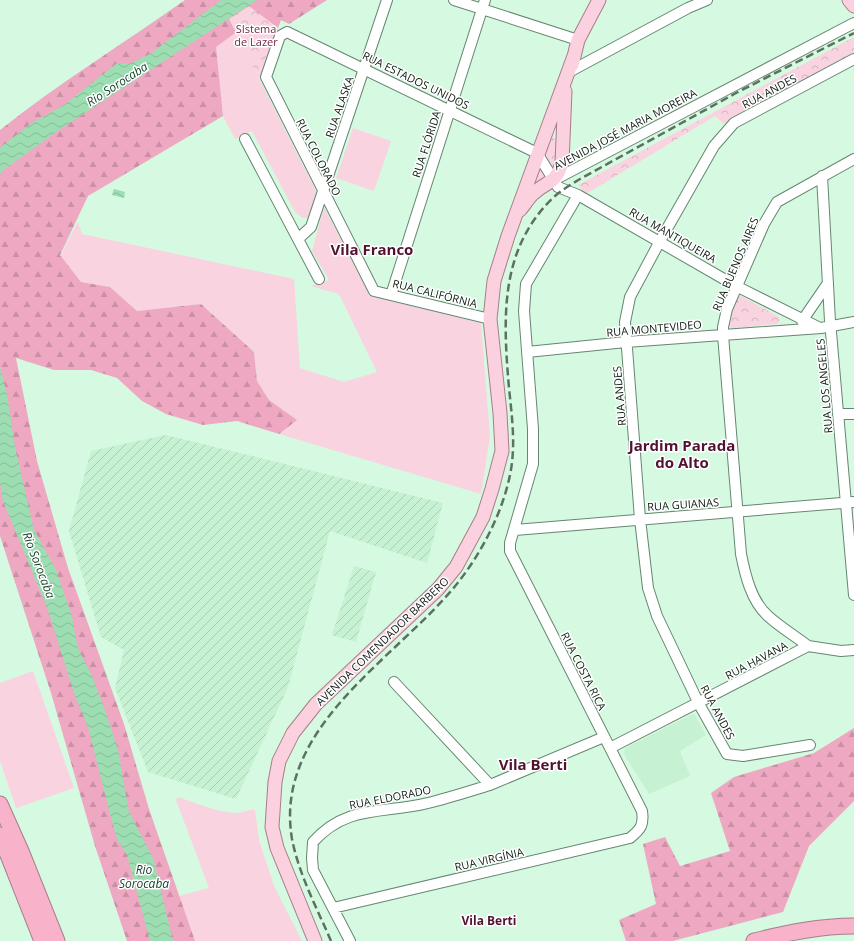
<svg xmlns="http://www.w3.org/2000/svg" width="854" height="941" font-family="'Open Sans',sans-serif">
<defs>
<pattern id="industrial-furrows" width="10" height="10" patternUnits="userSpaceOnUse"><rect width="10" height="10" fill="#c6f1d3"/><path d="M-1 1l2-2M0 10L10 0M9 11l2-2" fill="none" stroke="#a9ceb4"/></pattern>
<pattern id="forest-firs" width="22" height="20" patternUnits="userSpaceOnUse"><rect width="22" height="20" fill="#eea8c1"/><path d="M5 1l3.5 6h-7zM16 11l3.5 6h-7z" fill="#cb90a5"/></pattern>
<pattern id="park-crowns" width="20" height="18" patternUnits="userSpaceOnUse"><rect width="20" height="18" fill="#f9d3df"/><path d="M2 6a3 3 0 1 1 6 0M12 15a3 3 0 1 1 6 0" fill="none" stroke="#d4b5be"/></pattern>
<pattern id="water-waves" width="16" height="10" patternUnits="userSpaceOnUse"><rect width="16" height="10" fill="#9cddb2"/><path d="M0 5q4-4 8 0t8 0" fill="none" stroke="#85bd98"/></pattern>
</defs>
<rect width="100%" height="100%" fill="#d6f9e1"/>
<path fill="#c6f1d3" d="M693 714 695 715 706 735 680 751 690 776 649 794 625 756 624 750 627 747Z"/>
<path fill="url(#industrial-furrows)" d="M166 435 443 503 427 563 330 531 288 687 236 799 148 772 115 688 124 650 101 637 69 531 91 451Z
M354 566 376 572 356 642 332 635Z"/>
<path fill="#f9d3df" d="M236 33 317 193 310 217C304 220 300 216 295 212L252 131 235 139 223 116 215 47Z
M353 128 391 141 374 191 336 178Z
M324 207 370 296 481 323 490 436 481 494 279 434 296 420 269 400 257 381 254 352 201 304 137 311 110 287 81 282 60 256 78 222 82 234 294 279 300 368 344 382 377 372 339 294 311 286 329 280 312 251Z
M33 671 74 788 16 808 0 761V683Z
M178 797C197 803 217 813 237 813 244 813 248 809 255 810L259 840 274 886 302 941H195L179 896 209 888 176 800Z"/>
<path fill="url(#forest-firs)" d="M185 0H327L289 24 281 20 278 28 260 15 216 47 223 116 88 196 60 255 81 282 110 287 137 311 201 304 254 352 257 381 269 400 297 420 279 434 237 421 203 425 166 414 142 401 117 378 91 370H54L16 358 37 461 68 568 124 724 149 809 195 941H127L95 846 51 693 0 536V130C59 83 123 44 185 0Z
M854 728V801L809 846 783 912 673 941H626L619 920 656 904 643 844 665 837 680 866 730 851 711 793 734 777 814 753Z"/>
<path fill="url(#park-crowns)" d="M249 6 278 28 259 79 229 19Z
M854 37V53L741 112 724 124 715 116 586 194 578 185Z
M549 138H554L558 141 556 169 521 202Z
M741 296 779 317 780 321 777 324 731 328 729 325 731 310 737 297Z"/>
<path fill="url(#water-waves)" d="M221 0H257L59 130 2 171 0 175V148L2 146 30 124 64 105 116 64 131 63 150 54Z
M114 189 125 192 124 198 112 195Z
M0 367 7 394 15 447 34 530 56 570 71 613 78 648 92 676 106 713 118 750 129 812 153 858 173 941H150L127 855 117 839 110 814 88 727 75 696 48 610 3 501 0 483Z"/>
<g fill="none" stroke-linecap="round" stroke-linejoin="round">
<defs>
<path id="minor" d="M454 0 578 40
M567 73 688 8 707 0
M245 139 319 279
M822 176 830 321 854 595
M554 180 854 23
M578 195 736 286 818 327
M298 239 311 227 387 0
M391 295 485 0
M802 321 828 283
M527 352 626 342 821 328 854 322
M838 414H854
M515 530 854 502
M808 646C795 636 780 627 768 616 751 601 745 574 741 554L723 335V327L727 309 764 224 777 202 854 159
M394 682 490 785 604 737
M810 745 743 756 727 754 699 704 657 616 648 588 640 519 625 322 630 297 660 241 714 146 734 123 854 59
M610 748 808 646 841 651 854 650
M333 908 630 838C641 829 644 825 642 811L510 551V543L533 464V429L524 311 526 284 578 195 558 187 537 153 287 32 280 36 266 77 374 291 490 319
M350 941 313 870 312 858 313 842C347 804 384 814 428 803 449 798 470 791 490 785"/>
<path id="major" d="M849 0 854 6
M572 65 578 40 599 0
M520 210C525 204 529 197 534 193 548 180 555 185 562 163L565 91
M315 941 277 848 272 827 275 782 279 761 293 733 316 704 438 589 456 567 483 517 492 489 502 451 500 413 490 319 494 281 508 236 574 56"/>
<path id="highway" d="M0 804 21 851 57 941
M0 835 42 941
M754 941C787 933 820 926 854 926"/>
</defs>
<use href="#minor" stroke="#668671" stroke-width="12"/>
<use href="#major" stroke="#a67e8a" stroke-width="15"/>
<use href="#highway" stroke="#a67e8a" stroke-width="17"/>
<use href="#minor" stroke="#fff" stroke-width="10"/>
<use href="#major" stroke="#fbd1e0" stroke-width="13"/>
<use href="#highway" stroke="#f8b3cb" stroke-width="15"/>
<path stroke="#5b7162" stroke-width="2.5" stroke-dasharray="8 4" stroke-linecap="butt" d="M331 941C317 908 299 875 292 839 273 727 396 659 456 585 481 554 502 514 510 475 516 446 512 417 509 388 503 318 499 248 555 196 563 189 572 184 580 179L736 93 854 33"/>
</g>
<g text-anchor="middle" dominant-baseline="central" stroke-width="3" stroke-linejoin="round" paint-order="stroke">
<g font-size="11" fill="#762549" stroke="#fff">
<text x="256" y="28">SIstema<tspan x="256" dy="13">de Lazer</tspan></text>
</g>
<g font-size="11" fill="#0e1b12" stroke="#fff">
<text transform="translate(416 80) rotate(26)">RUA ESTADOS UNIDOS</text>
<text transform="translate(769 91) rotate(-28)">RUA ANDES</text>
<text transform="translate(339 107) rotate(-71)">RUA ALASKA</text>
<text transform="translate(625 129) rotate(-28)">AVENIDA JOSÉ MARIA MOREIRA</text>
<text transform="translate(426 144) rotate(-72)">RUA FLÓRIDA</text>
<text transform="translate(319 157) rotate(63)">RUA COLORADO</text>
<text transform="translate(673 235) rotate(30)">RUA MANTIQUEIRA</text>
<text transform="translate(735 264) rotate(-67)">RUA BUENOS AIRES</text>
<text transform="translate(435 293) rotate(14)">RUA CALIFÓRNIA</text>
<text transform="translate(654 328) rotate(-5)">RUA MONTEVIDEO</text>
<text transform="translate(824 386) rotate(-95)">RUA LOS ANGELES</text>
<text transform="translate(619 396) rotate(-95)">RUA ANDES</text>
<text transform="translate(683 504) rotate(-4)">RUA GUIANAS</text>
<text transform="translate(382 641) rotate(-44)">AVENIDA COMENDADOR BARBERO</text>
<text transform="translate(756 660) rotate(-28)">RUA HAVANA</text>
<text transform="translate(584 671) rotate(63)">RUA COSTA RICA</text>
<text transform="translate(718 712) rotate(62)">RUA ANDES</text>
<text transform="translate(390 797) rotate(-11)">RUA ELDORADO</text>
<text transform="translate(489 859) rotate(-13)">RUA VIRGÍNIA</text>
</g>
<g font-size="12" font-style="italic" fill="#15452a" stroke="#fff">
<text transform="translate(117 84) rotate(-33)">Rio Sorocaba</text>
<text transform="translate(39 565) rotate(69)">Rio Sorocaba</text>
<text x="144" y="869">Rio<tspan x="144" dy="14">Sorocaba</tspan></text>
</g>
<g font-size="12" font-weight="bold" fill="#52112f" stroke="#fff">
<text x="489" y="920">Vila Berti</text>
</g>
<g font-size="15" font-weight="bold" fill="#52112f" stroke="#fff">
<text x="372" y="249">Vila Franco</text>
<text x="682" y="445">Jardim Parada<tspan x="682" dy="17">do Alto</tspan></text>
<text x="533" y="764">Vila Berti</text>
</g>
</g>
</svg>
